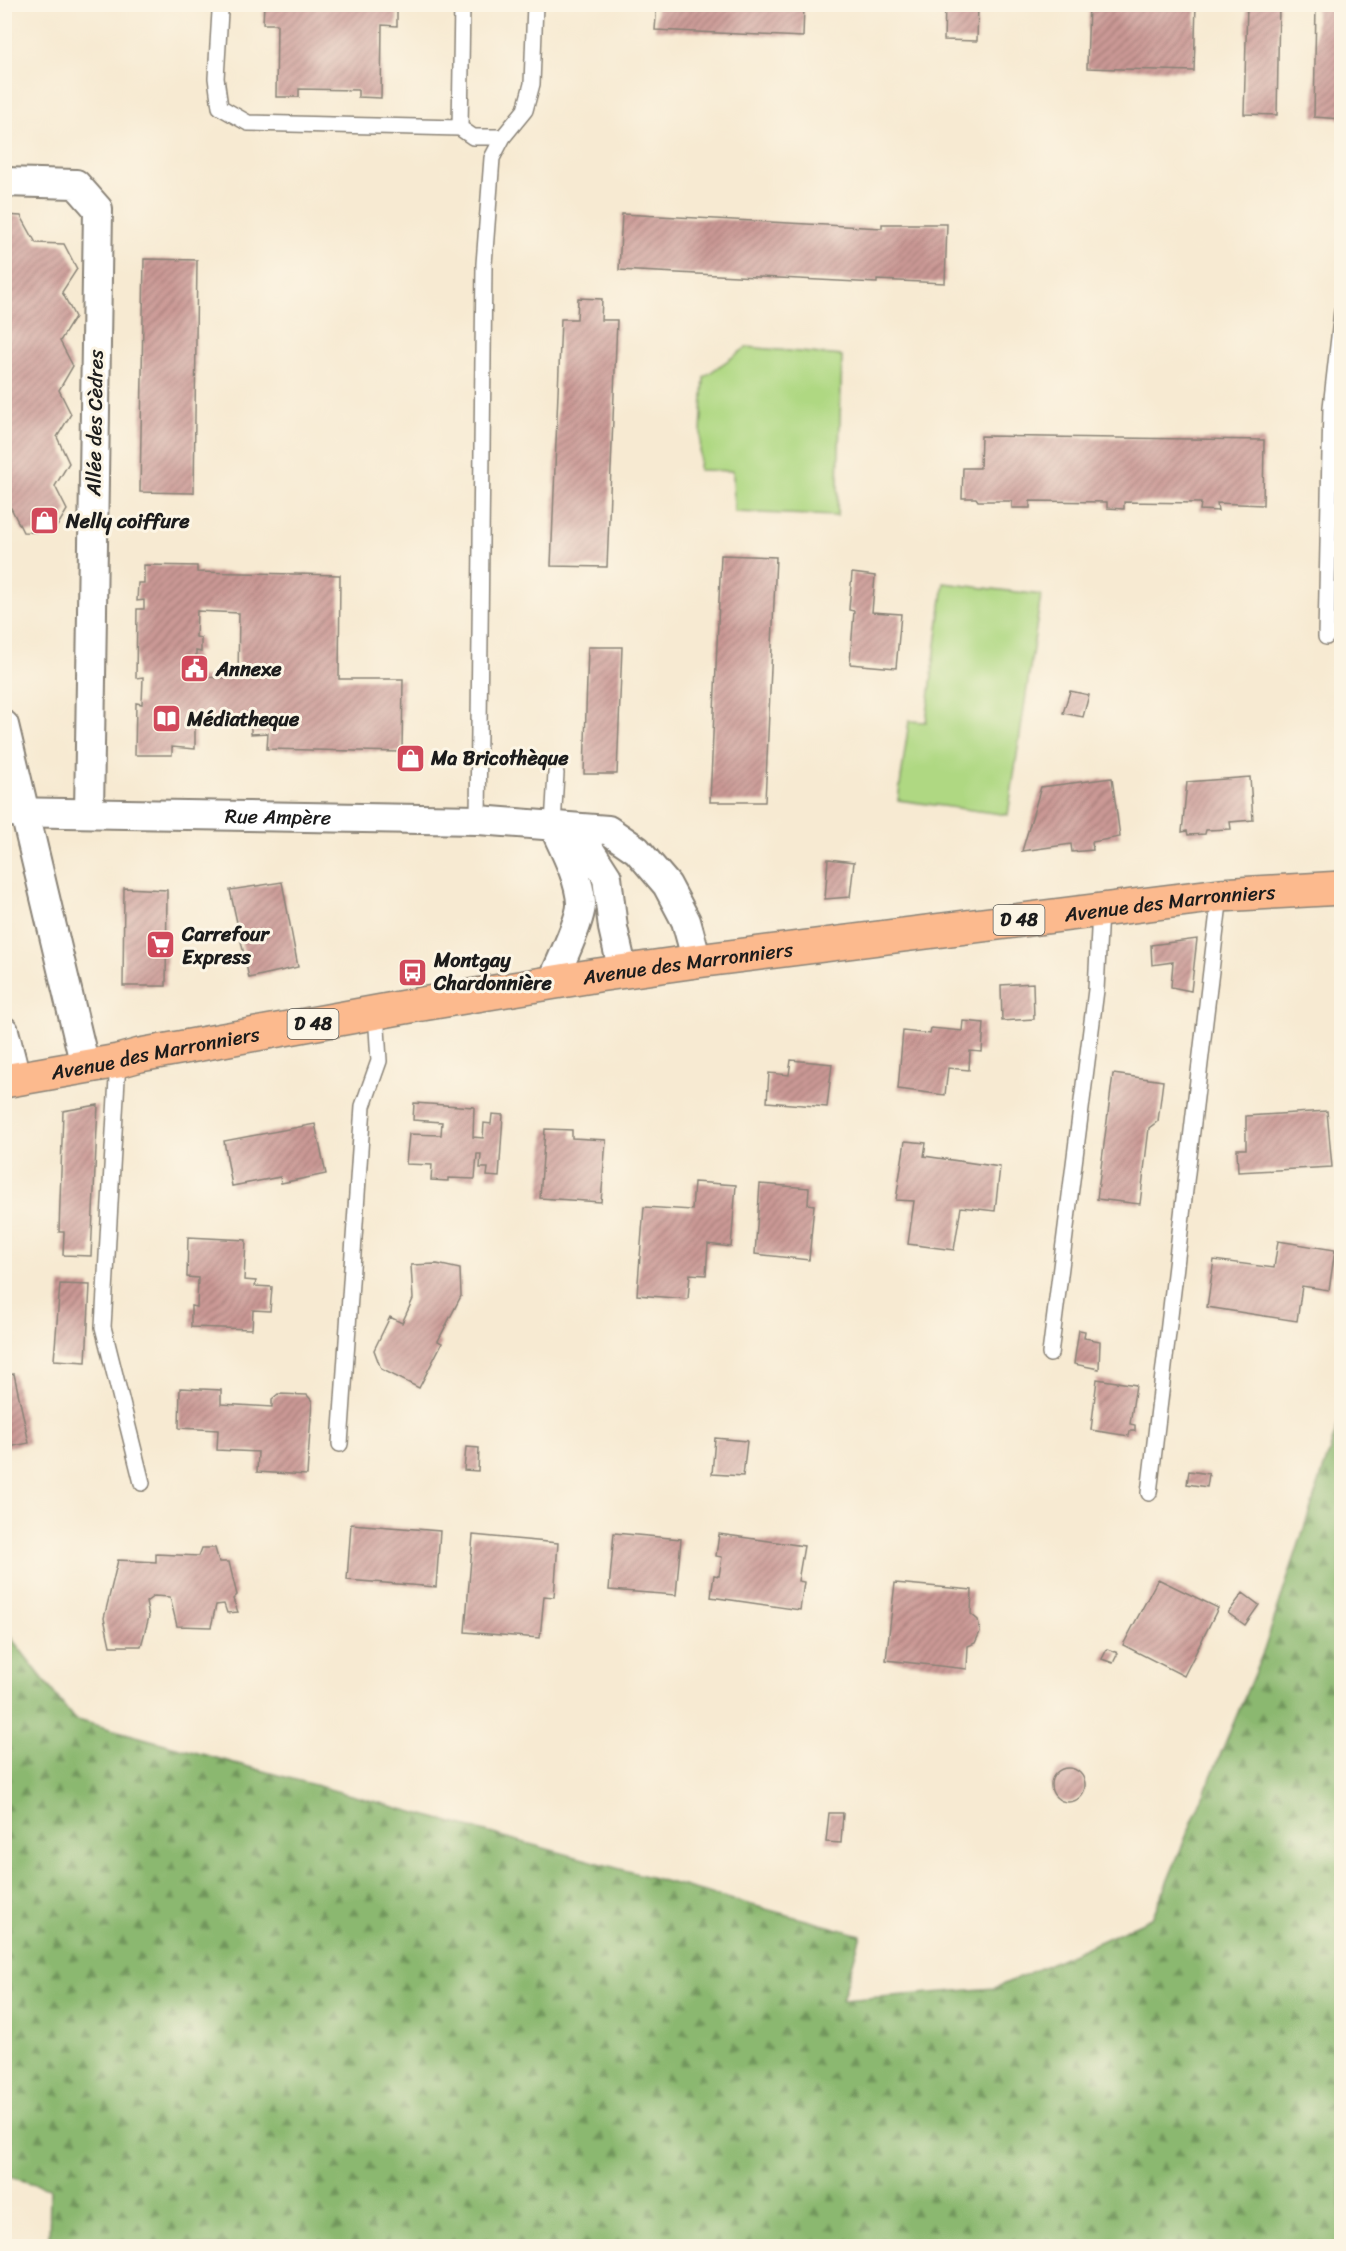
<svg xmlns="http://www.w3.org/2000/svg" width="1346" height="2251" font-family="Sriracha,sans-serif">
<defs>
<pattern id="forest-firs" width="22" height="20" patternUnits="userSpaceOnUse" patternTransform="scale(1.5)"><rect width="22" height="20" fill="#8bb870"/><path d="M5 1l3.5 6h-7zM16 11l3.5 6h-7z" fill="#71955b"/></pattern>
<pattern id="building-hatch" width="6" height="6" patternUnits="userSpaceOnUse" patternTransform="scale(1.5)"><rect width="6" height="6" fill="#cb9995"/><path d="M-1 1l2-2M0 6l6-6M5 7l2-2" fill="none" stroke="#a47c79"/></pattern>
</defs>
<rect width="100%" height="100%" fill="#fcf5e5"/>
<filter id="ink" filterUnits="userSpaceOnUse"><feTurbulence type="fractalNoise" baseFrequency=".0167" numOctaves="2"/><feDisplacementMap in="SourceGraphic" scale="12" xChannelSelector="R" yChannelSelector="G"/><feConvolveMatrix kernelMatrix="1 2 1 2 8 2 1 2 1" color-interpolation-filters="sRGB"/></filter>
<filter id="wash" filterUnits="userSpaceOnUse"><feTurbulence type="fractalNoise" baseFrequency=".008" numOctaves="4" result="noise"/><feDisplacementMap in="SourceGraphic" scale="24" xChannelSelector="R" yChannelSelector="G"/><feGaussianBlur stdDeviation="1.35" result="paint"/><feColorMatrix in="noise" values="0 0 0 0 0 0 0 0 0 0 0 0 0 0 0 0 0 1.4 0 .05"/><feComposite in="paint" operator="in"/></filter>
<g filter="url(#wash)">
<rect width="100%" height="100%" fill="#f7ead2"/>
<path fill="#afd882" stroke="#667a4f" stroke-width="1.5" d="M747 347 842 356 837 516 734 512 733 471 699 470 704 377Z
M944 583 1041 595 1008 815 898 800 909 721 926 722Z"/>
<path fill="url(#forest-firs)" stroke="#546a46" stroke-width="1.5" d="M1341 1416V2246H49L50 2188 5 2176V1630L74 1719 861 1935 842 2000 995 1988 1152 1918 1264 1650Z"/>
<g id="blocks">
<path fill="url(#building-hatch)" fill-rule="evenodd" d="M264 4H397V26L382 25 381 98 358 97V90L299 89V97H276L277 24H263Z
M657 4H804L803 37 655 30Z
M945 4H978L977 41 944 40Z
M1089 4H1196L1194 71 1087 68Z
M1247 4H1279L1277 115 1244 114Z
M1316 4H1342V119L1314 117Z
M622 214 882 228V224H947L945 283 877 280V283L619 270Z
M4 215 21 216 36 243 64 244 77 269 62 292 75 317 60 341 73 366 59 390 71 414 57 437 69 463 55 486 67 510 53 533 23 532 11 508H4Z
M144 259 197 260 194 493 140 492Z
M578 298 602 299 601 320H617L607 567 551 566 561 319H577Z
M981 436 1264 440 1263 505 1217 503 1218 511 1200 510 1201 503 1124 502V509L1107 508V502L1030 501V508H1012V501H978L976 498H962L963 468H980Z
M721 555 776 557 765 802H710Z
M144 565 197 566V572L340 575 339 679H403L402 752 267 749 268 733 251 734V719L195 718V749L172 747V755H135L136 703 142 704 143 677 136 678 137 609H144V600L137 601 138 583H144ZM197 611 239 613 238 678 196 677V651L201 652V638L196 637Z
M852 573 875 576 872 612 901 614 896 668 850 664 854 611 849 610Z
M588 647H622L617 774H584Z
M1070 691 1089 695 1083 717 1063 713Z
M1250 777 1253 820 1230 822 1231 829 1206 830 1205 834 1188 835 1187 831 1182 832 1187 782Z
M1112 778 1120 837 1092 842 1093 850 1072 852 1071 844 1022 851 1041 787Z
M828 859 854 862 850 897 825 899Z
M282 882 298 967 249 978 230 890Z
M124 888 167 890 166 986H123Z
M1197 939 1191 991 1171 987 1173 962 1152 965 1151 945Z
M1033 983 1034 1019 1002 1021 1001 985Z
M963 1021 984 1023 982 1052 970 1051 969 1070 948 1068 945 1095 898 1089 903 1031 930 1034 931 1028 962 1031Z
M791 1060 832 1064 827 1107 767 1102 769 1073 789 1075Z
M1113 1074 1163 1081 1158 1121 1149 1128 1140 1204 1097 1199Z
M414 1103 474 1107 473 1137 483 1138 484 1123 491 1124 492 1114 503 1115 499 1177 487 1176 488 1168H480L481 1154H477L475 1179 448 1178V1181L431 1180 432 1165 406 1164 409 1134 441 1135 442 1122 413 1120Z
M98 1105 91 1256 63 1255 64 1232H59L63 1111Z
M1327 1111 1332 1167 1238 1172 1237 1149H1246V1116Z
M315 1124 326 1174 281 1183 280 1177 232 1186 224 1141Z
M545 1129 572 1130V1138L606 1140 601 1202 540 1198Z
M905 1141 926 1143 924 1156 1000 1167 995 1211 961 1207 954 1250 908 1244 914 1201 896 1200Z
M694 1182 736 1185 731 1247 708 1244 706 1275 690 1274 688 1299 637 1295 644 1207 692 1210Z
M760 1184 809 1188 808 1204 814 1205 809 1260 755 1254Z
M188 1237 246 1240 244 1280 256 1281 255 1286 272 1287 270 1311 253 1310 252 1329 191 1327V1306L197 1307 198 1278 187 1277Z
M1278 1241 1335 1250 1329 1290 1302 1286 1297 1321 1207 1307 1214 1260 1274 1268Z
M437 1264 460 1269 461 1296 438 1341 442 1343 419 1388 381 1369 374 1350 390 1317 402 1323 413 1299 411 1265Z
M60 1284 90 1285 86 1362 54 1360Z
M1079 1330 1085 1331 1084 1338 1100 1341 1099 1369 1074 1364Z
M14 1374 29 1443 4 1448V1376Z
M1097 1379 1136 1385 1130 1424 1135 1425V1431H1130L1129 1436 1091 1430Z
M180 1388 221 1390V1404L272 1407V1399L278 1394 307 1395 312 1401 307 1475 257 1472 258 1452 217 1450 218 1430 179 1428Z
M715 1438 747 1441 743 1476 712 1474Z
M466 1447 479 1448 478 1471 464 1470Z
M1189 1471 1209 1474 1207 1487 1187 1484Z
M351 1524 440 1531 436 1587 347 1580Z
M614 1533 681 1539 676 1595 609 1590Z
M719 1534 804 1546 798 1581 804 1582 800 1610 711 1597 714 1575 719 1576 722 1557 716 1556Z
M473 1535 558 1543 554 1597 544 1596 540 1638 465 1632Z
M202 1548H215L219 1562H229L237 1595 233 1599 238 1612 227 1613 224 1604 216 1605 211 1627 177 1626 170 1597 154 1596 146 1602 149 1617 141 1646H110L104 1618 118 1560 156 1562V1554L199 1556Z
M1158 1579 1218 1608 1184 1676 1123 1645Z
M895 1583 972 1590 971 1614 978 1620 980 1632 975 1643 968 1646 967 1669 886 1660Z
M1243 1593 1259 1605 1245 1625 1228 1613Z
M1107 1649 1118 1653 1113 1663 1102 1659Z
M1051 1785a17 17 0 1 1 34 0a17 17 0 1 1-34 0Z
M829 1813H843L841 1843 826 1842Z"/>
</g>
</g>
<g filter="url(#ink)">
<use href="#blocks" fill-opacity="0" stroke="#8a8377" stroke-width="1.5"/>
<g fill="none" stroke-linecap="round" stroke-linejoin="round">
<defs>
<path id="lane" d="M462 4 460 128 473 137H503
M220 12 216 78 220 107 248 123 460 128
M1326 637 1331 407 1342 311
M478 820 484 264 492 158 503 137 525 110 532 84 535 4
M553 825 556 773
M118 1061 103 1327 142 1483
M1050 1354 1096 990 1100 910
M340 1444 363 1106 379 1061 376 1012
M1149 1493 1220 895"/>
<g id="street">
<path d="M4 182 76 184 98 209 89 813"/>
<path d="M4 725 85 1066"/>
<path id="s1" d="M4 812 478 820 608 830 637 850 667 885 686 921 697 961"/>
<path d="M555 827 591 852 607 877 613 928 623 972"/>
<path d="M552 982C559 966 582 918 581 903 580 879 564 849 554 827"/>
<path d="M4 1031 16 1078"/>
</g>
<g id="primary">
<path id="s2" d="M4 1081 118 1061 140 1055 416 1005 598 975 697 961 1220 895 1342 888"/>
</g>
</defs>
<use href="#lane" stroke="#8a8377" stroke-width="18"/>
<use href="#street" stroke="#8a8377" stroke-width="32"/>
<use href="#primary" stroke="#8a8377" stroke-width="36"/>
<use href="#lane" stroke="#fff" stroke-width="15"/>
<use href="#street" stroke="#fff" stroke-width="28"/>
<use href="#primary" stroke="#fcba8e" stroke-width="33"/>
</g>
</g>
<defs>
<symbol id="shop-square" viewBox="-11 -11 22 22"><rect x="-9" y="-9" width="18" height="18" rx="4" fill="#d1495b" stroke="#fcf5e5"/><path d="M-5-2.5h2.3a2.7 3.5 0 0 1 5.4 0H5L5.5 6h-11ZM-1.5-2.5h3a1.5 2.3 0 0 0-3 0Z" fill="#fff"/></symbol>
<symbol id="civic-square" viewBox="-11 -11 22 22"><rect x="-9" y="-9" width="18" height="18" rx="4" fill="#d1495b" stroke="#fcf5e5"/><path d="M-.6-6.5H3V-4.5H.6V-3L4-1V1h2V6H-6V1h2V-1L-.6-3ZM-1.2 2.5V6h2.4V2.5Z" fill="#fff"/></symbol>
<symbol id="library-square" viewBox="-11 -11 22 22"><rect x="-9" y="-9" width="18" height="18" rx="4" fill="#d1495b" stroke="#fcf5e5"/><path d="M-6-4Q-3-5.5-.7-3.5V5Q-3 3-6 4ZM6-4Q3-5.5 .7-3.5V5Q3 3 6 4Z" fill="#fff"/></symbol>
<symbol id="supermarket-square" viewBox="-11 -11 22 22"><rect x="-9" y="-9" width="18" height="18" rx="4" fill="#d1495b" stroke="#fcf5e5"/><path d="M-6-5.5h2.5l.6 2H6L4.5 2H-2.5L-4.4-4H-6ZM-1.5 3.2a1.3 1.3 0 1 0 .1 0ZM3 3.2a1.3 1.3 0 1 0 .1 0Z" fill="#fff"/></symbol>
<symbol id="bus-square" viewBox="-11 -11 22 22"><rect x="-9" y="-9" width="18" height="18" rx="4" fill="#d1495b" stroke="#fcf5e5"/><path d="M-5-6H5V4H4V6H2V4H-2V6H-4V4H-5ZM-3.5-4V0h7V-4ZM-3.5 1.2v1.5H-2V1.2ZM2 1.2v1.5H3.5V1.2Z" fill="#fff"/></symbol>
</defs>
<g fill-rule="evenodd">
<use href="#shop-square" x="28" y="504" width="33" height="33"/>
<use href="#civic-square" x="178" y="652" width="33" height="33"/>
<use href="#library-square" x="150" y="702" width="33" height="33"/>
<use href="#shop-square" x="394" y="742" width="33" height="33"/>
<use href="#supermarket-square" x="144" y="928" width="33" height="33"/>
<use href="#bus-square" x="396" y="956" width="33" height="33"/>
</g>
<g text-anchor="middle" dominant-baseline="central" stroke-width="6" stroke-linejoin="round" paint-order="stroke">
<g fill="#fcf5e5" stroke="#5f5d58" stroke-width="1.5">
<rect x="993.5" y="905" width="51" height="30" rx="4.5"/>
<rect x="287.5" y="1009" width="51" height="30" rx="4.5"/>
</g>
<g font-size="18" font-weight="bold" fill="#1c1c1c">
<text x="1019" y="920">D 48</text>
<text x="313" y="1024">D 48</text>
</g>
<g font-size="20" fill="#1c1c1c" stroke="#fcf5e5">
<text transform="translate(95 423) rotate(-89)">Allée des Cèdres</text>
<text stroke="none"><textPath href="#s1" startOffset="274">Rue Ampère</textPath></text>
<text stroke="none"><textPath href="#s2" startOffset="1180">Avenue des Marronniers</textPath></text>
<text stroke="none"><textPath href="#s2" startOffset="694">Avenue des Marronniers</textPath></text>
<text stroke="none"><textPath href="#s2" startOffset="154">Avenue des Marronniers</textPath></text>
</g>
<g font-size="20" font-weight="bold" fill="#1c1c1c" stroke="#fcf5e5" text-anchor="start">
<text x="66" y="521">Nelly coiffure</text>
<text x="216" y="669">Annexe</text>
<text x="187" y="719">Médiatheque</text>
<text x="431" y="758">Ma Bricothèque</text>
<text x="182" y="934">Carrefour<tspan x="182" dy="23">Express</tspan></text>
<text x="434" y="960">Montgay<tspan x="434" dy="23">Chardonnière</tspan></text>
</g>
</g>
<rect width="1346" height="2251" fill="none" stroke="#fcf5e5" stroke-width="24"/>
</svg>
